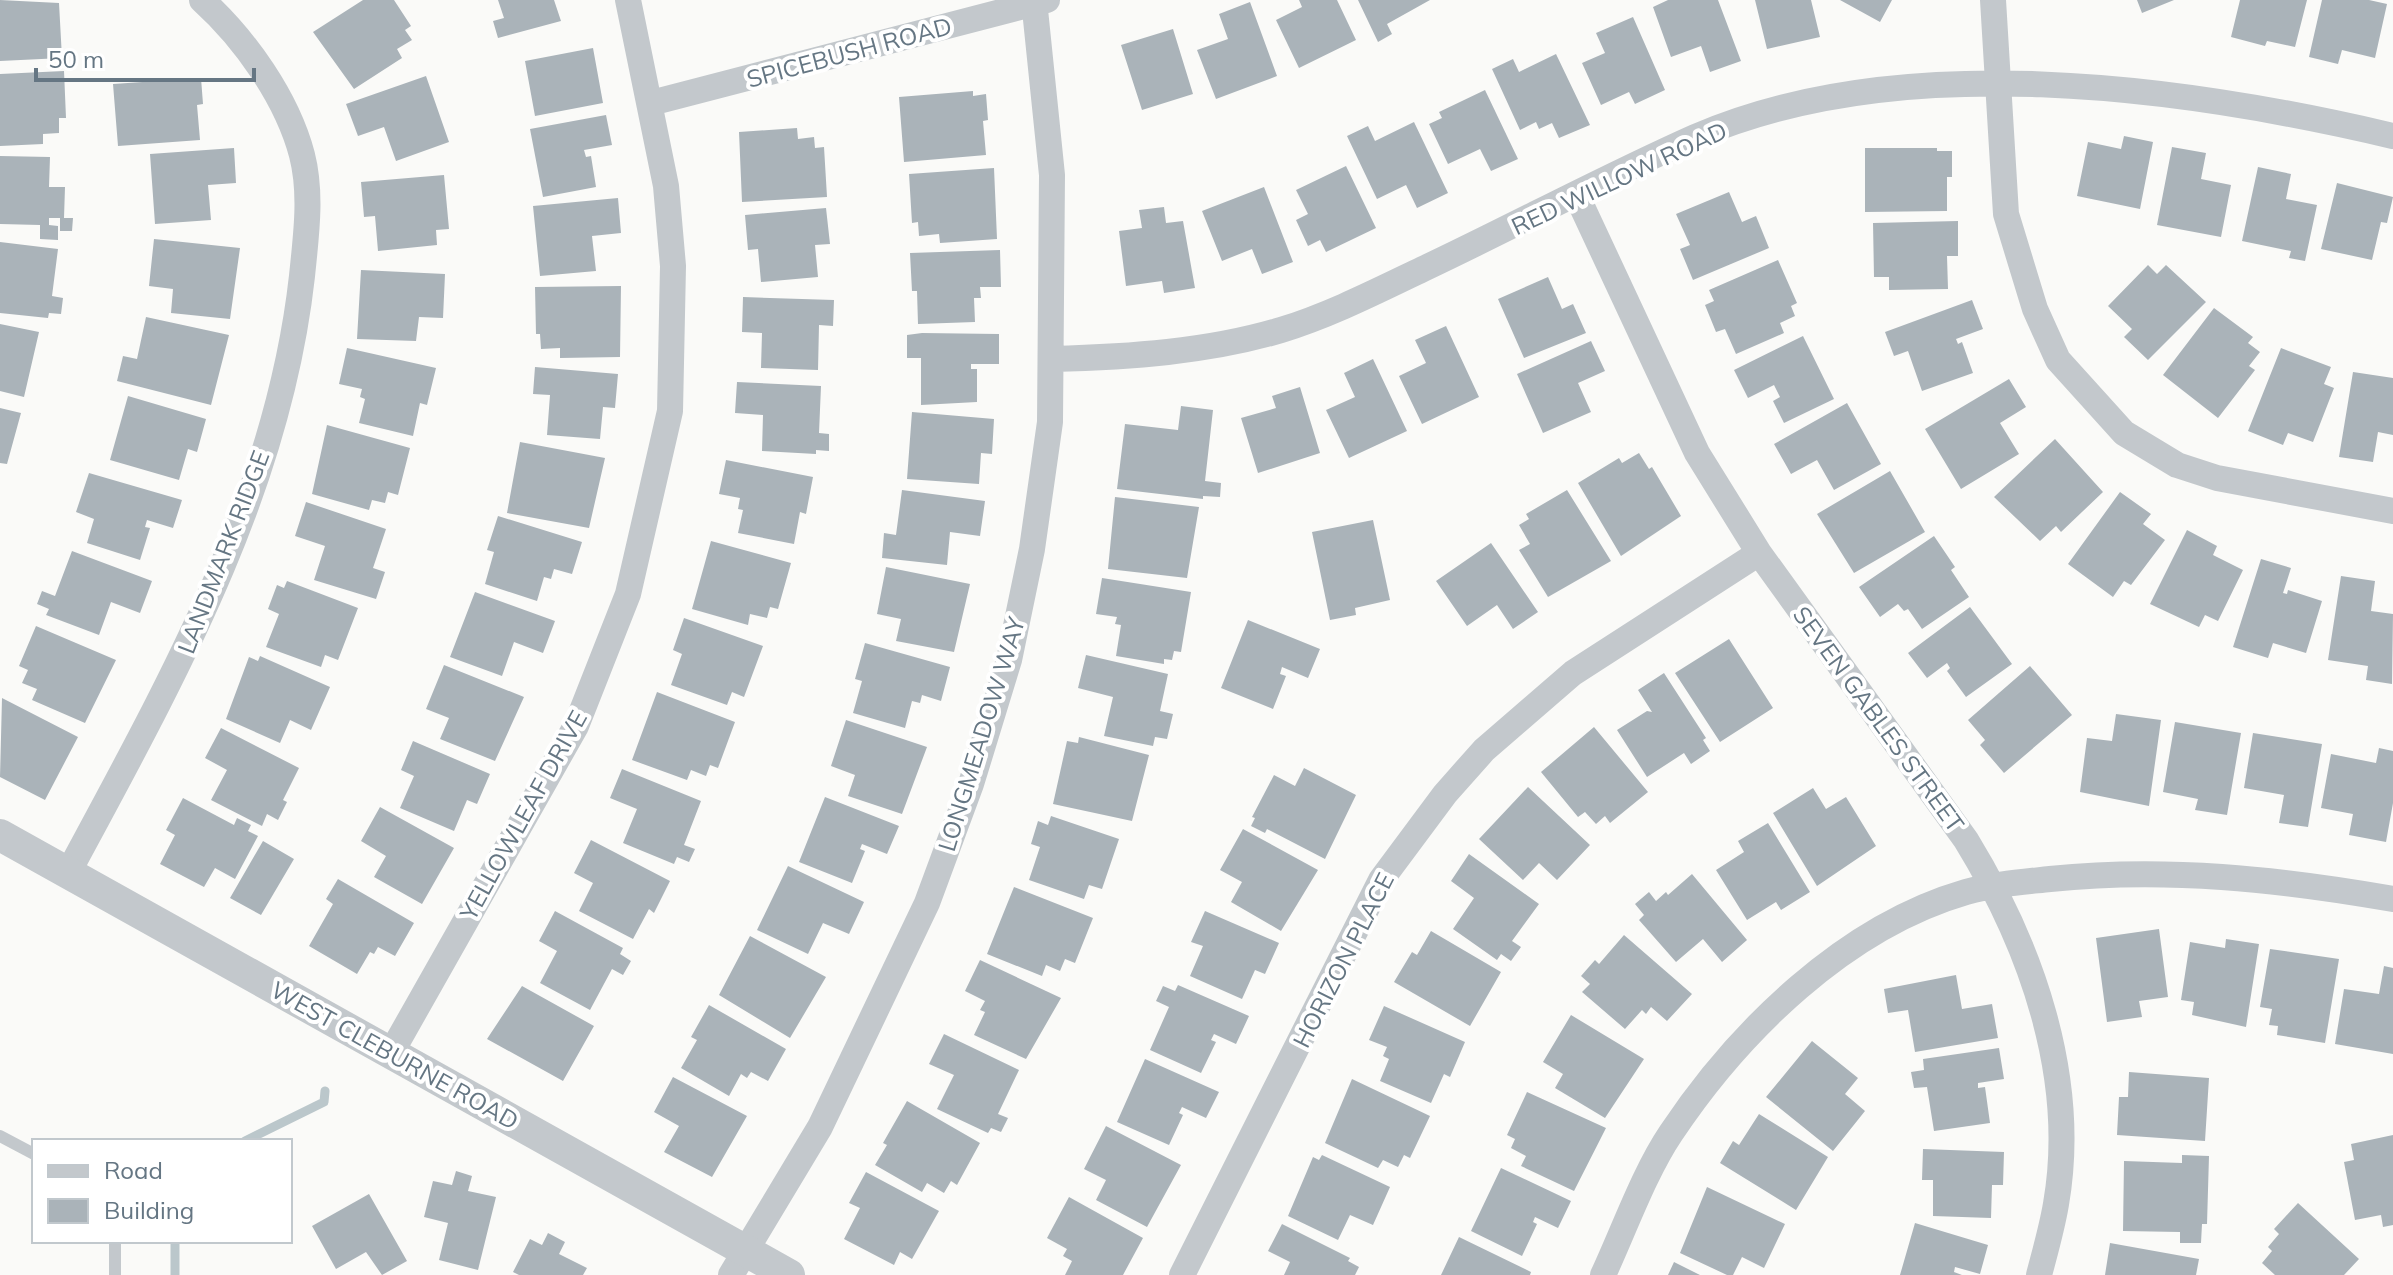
<svg xmlns="http://www.w3.org/2000/svg" width="2393" height="1275" font-family="Mulish,sans-serif">
<rect width="100%" height="100%" fill="#fafaf8"/>
<g fill="none" stroke-linecap="round" stroke-linejoin="round">
<path stroke="#bbc7cb" stroke-width="9" d="M245 1141 324 1102 325 1091
M175 1241V1275"/>
</g>
<path fill="#aab3b9" d="M0 0 59 3 62 58 0 61Z
M363 0H394L411 26 405 30 412 40 397 49 402 58 354 89 313 32Z
M498 0H554L561 21 498 38 493 21 504 18Z
M1299 0H1337L1356 40 1299 68 1276 20 1302 7Z
M1358 0H1430L1387 24 1392 34 1378 42Z
M1668 0H1718L1741 61 1710 72 1701 46 1671 57 1653 7Z
M1755 0H1811L1820 37 1767 49Z
M1840 0H1892L1880 22Z
M2137 0H2174L2142 13Z
M2240 0H2307L2295 47 2267 41 2265 46 2231 37Z
M2322 0H2369L2387 4 2375 58 2342 50 2338 64 2309 57Z
M1250 2 1277 76 1216 99 1197 50 1228 39 1219 14Z
M1633 17 1665 90 1635 104 1629 92 1601 105 1582 63 1605 53 1596 33Z
M1173 29 1193 94 1142 110 1121 45Z
M593 48 603 103 535 116 525 61Z
M1556 54 1590 125 1559 138 1552 123 1539 129 1536 122 1520 130 1492 69 1513 59 1519 72Z
M64 71 66 118H59V133L43 134V144L0 146V74Z
M426 76 449 142 396 161 384 127 358 136 346 104Z
M201 78 203 104 197 105 200 140 118 146 113 84Z
M1485 90 1518 159 1491 171 1480 149 1448 164 1429 124 1442 118 1439 112Z
M973 91V96L986 94 988 120 983 121 986 155 904 162 899 97Z
M606 115 612 145 584 150 586 157 591 156 596 187 543 197 530 129Z
M1414 122 1448 193 1417 208 1406 185 1377 199 1347 136 1368 126 1375 141Z
M797 128 798 139 814 137 815 148 824 147 827 197 742 202 739 132Z
M2124 136 2153 142 2140 209 2077 196 2088 142 2121 149Z
M2172 147 2206 153 2201 179 2231 185 2221 237 2157 225Z
M234 148 236 183 208 185 211 220 155 224 150 154Z
M1865 148H1937V151H1952V177H1947V211L1865 212Z
M0 156 50 157 49 187H65L64 218H73L72 231H60V218H49V225L58 226V240L40 239V225L0 224Z
M1346 166 1376 228 1326 252 1320 240 1308 246 1296 220 1308 214 1296 190Z
M2258 167 2291 174 2286 199 2317 205 2305 261 2289 258 2291 251 2242 241Z
M994 168 997 239 940 243 939 234 919 236 918 222 912 223 909 174Z
M444 175 449 229 436 230 437 245 378 251 375 216 364 217 361 182Z
M2337 183 2393 197 2387 223 2381 222 2372 260 2321 249Z
M1264 187 1293 262 1262 274 1252 249 1222 261 1202 211Z
M1729 192 1742 222 1756 216 1769 248 1693 280 1680 249 1690 245 1676 214Z
M618 198 621 233 592 236 596 271 540 276 533 206Z
M1164 207 1166 223 1183 221 1195 288 1164 293 1162 281 1126 286 1119 231 1142 228 1139 210Z
M826 208 830 244 815 245 818 277 761 282 758 249 748 250 745 215Z
M1958 221V256H1947L1948 289 1889 290V277H1874L1873 223Z
M154 239 240 248 230 319 171 313 173 289 149 286Z
M0 242 58 249 52 296 63 298 61 314 49 313 48 318 0 313Z
M1000 250 1001 287H980L981 298H974L975 322 918 324 917 291H912L910 253Z
M1778 260 1797 303 1791 306 1795 316 1780 323 1784 333 1736 354 1725 329 1716 332 1705 305 1714 301 1709 290Z
M2148 265 2157 274 2166 265 2206 302 2148 360 2124 337 2132 329 2108 306Z
M361 270 445 274 443 318 419 317 416 341 357 339Z
M1548 277 1562 309 1573 304 1586 333 1524 358 1498 299Z
M621 286 620 357 560 358V348L541 349 540 334H536L535 287Z
M743 297 834 300 833 326 819 325 818 370 761 368 762 333 742 332Z
M1972 300 1983 329 1956 339 1958 344 1962 342 1973 373 1922 391 1908 351 1894 356 1885 332Z
M2214 308 2253 337 2248 343 2260 352 2249 366 2255 370 2218 418 2163 375Z
M146 317 229 335 211 405 117 381 123 356 137 359Z
M0 324 39 332 24 397 0 391Z
M1446 326 1479 397 1422 424 1399 376 1426 363 1415 340Z
M922 333 999 334V364H971V369H977V402L921 405V358H907V335Z
M1803 336 1834 399 1784 423 1773 401 1780 397 1774 385 1748 398 1734 370Z
M1591 341 1605 371 1578 383 1591 412 1543 433 1517 374Z
M347 348 436 368 427 405 420 403 413 436 359 423 365 399 360 397 362 389 339 384Z
M2281 348 2331 367 2324 384 2334 388 2313 442 2288 433 2283 445 2248 431Z
M1373 359 1407 431 1349 458 1326 410 1355 397 1344 373Z
M535 367 618 374 615 408 603 407 600 439 547 435 550 395 533 394Z
M2353 372 2393 378V435L2378 432 2373 462 2339 457Z
M2009 379 2026 407 2000 423 2019 454 1961 489 1925 429Z
M737 382 821 386 819 433 829 434V451L816 450V454L762 451 763 415 735 413Z
M1300 387 1320 453 1258 473 1241 418 1276 408 1272 396Z
M128 396 206 419 197 452 188 449 179 480 110 460Z
M1847 403 1881 464 1834 490 1817 460 1791 474 1774 444Z
M1181 406 1213 410 1205 481 1221 483 1220 497 1203 496V499L1117 489 1125 424 1178 430Z
M0 408 21 413 7 464 0 463Z
M912 412 994 419 992 454 981 453 979 484 907 479Z
M327 425 410 448 398 495 388 492 385 503 372 500 369 510 312 494Z
M2055 439 2103 492 2061 532 2056 526 2040 541 1994 497Z
M520 442 605 458 589 528 507 513Z
M1639 453 1649 469 1652 467 1681 516 1621 556 1578 483 1619 458 1622 463Z
M726 460 813 477 806 514 800 512 794 544 738 533 743 510 738 509 740 498 719 494Z
M1890 471 1925 532 1854 573 1817 514Z
M89 473 182 500 173 528 147 520 145 527 150 528 140 560 87 543 94 519 76 512Z
M902 490 985 501 980 536 950 532 947 565 882 558 884 533 896 535Z
M1567 490 1611 561 1548 597 1519 550 1530 544 1519 525 1529 519 1526 514Z
M2120 492 2151 514 2143 524 2165 540 2131 585 2124 581 2113 597 2068 564Z
M1115 497 1199 507 1187 578 1108 569Z
M306 502 386 529 373 568 385 572 376 599 314 580 325 546 295 536Z
M498 516 582 542 572 574 554 569 551 579 544 577 537 601 485 584 494 552 487 550Z
M1373 520 1390 600 1355 608 1356 615 1330 620 1312 532Z
M2187 530 2217 546 2213 555 2243 570 2218 621 2205 615 2199 627 2150 604Z
M1934 536 1955 567 1951 570 1969 597 1922 629 1908 609 1904 611 1898 604 1880 617 1859 587Z
M711 541 791 563 778 609 770 607 767 618 750 614 748 625 692 609Z
M1491 543 1538 612 1513 629 1497 605 1467 626 1436 581Z
M72 551 152 581 140 613 111 602 99 635 46 615 49 609 37 604 42 591 55 596Z
M2261 559 2291 568 2283 593 2287 594 2288 590 2322 601 2306 653 2273 643 2268 658 2233 647Z
M886 567 970 584 954 652 896 641 901 619 877 614Z
M2341 576 2375 581 2371 611 2393 614 2392 684 2366 680 2368 666 2328 660Z
M1102 578 1191 592 1181 652 1174 651 1172 660 1164 659V664L1116 656 1121 625 1115 624 1117 617 1096 614Z
M287 581 358 608 338 660 325 655 321 667 266 647 279 614 268 609 277 585 284 588Z
M475 592 555 621 543 653 514 642 502 676 450 657Z
M1970 607 2012 664 1966 697 1947 671 1950 668 1947 663 1927 678 1908 653Z
M684 618 763 646 744 697 732 692 727 705 671 685 682 654 673 650Z
M1248 620 1320 649 1308 678 1282 667 1280 674 1286 676 1273 709 1221 688Z
M36 626 116 660 85 723 32 700 37 689 22 683 28 670 19 666Z
M1729 639 1773 708 1720 742 1675 673Z
M865 643 950 667 941 701 922 695 920 703 912 701 905 728 853 713 862 681 855 679Z
M1086 655 1168 674 1160 711 1173 714 1167 739 1155 737 1153 746 1104 736 1113 697 1078 688Z
M260 656 330 687 311 730 290 720 280 743 226 719 249 657 258 661Z
M444 665 524 697 495 761 440 739 449 718 426 709Z
M2030 666 2072 715 2004 773 1980 745 1985 740 1968 720Z
M1664 673 1706 738 1703 740 1710 751 1691 764 1684 753 1647 777 1617 730 1647 711 1652 712 1638 690Z
M657 692 735 722 718 768 710 765 706 776 691 770 687 780 632 760Z
M2 698 78 737 45 800 0 777Z
M2116 714 2161 720 2149 806 2080 792 2087 738 2112 741Z
M846 720 927 747 902 814 848 796 855 775 831 766Z
M2175 722 2241 733 2227 815 2195 810 2198 799 2163 792Z
M1594 727 1648 792 1610 823 1605 816 1596 824 1585 812 1578 817 1541 772Z
M221 728 299 768 283 800 287 802 278 820 267 814 262 826 211 800 227 770 205 758Z
M2253 733 2322 744 2308 827 2279 823 2284 795 2244 788Z
M1079 737 1149 755 1132 821 1053 804 1067 741 1078 743Z
M413 741 490 774 477 804 467 800 454 831 400 808 414 776 401 770Z
M2379 748 2393 751V803L2386 842 2349 835 2353 814 2321 808 2331 754 2376 763Z
M1304 768 1356 795 1325 859 1267 829 1265 833 1251 826 1255 818 1252 817 1274 775 1295 786Z
M622 769 701 801 684 845 695 849 689 862 677 857 674 864 623 843 637 809 610 798Z
M1528 787 1590 845 1557 880 1539 863 1523 880 1479 839Z
M1813 788 1826 809 1846 797 1876 846 1817 886 1773 813Z
M825 797 899 826 887 854 862 844 860 849 865 851 852 883 799 862Z
M183 798 234 825 237 818 251 825 248 831 258 836 235 879 215 868 204 887 160 864 175 835 166 830Z
M380 807 454 848 422 904 374 877 386 856 361 841Z
M1051 816 1119 839 1102 889 1089 885 1084 899 1029 880 1040 847 1031 844 1038 821 1048 825Z
M1768 823 1810 892 1781 910 1776 902 1747 920 1716 870 1744 852 1738 841Z
M1243 829 1318 870 1281 931 1231 902 1242 882 1220 870Z
M591 840 670 881 654 913 649 909 633 939 579 911 593 883 574 873Z
M263 841 294 859 261 915 230 898Z
M1469 854 1539 904 1512 941 1521 947 1511 961 1501 954 1497 960 1453 929 1474 898 1451 881Z
M788 866 864 902 849 934 823 923 808 954 757 930Z
M1692 874 1747 940 1722 962 1703 939 1676 962 1639 920 1644 915 1635 904 1649 892 1656 901 1666 892 1668 895Z
M338 879 414 923 395 956 378 947 374 954 370 952 357 974 309 946 333 904 326 899Z
M1014 887 1093 918 1075 963 1065 959 1060 971 1046 965 1042 976 987 954Z
M555 911 623 948 620 954 631 961 623 975 612 969 590 1010 540 983 557 951 539 941Z
M1205 911 1279 943 1265 974 1255 970 1242 999 1190 976 1203 946 1191 942Z
M2159 929 2168 997 2139 1001 2142 1017 2107 1022 2096 938Z
M1431 931 1501 972 1470 1026 1394 982 1412 952 1417 955Z
M1624 935 1692 994 1667 1021 1651 1007 1646 1014 1642 1010 1625 1029 1582 992 1590 984 1581 976 1595 960 1599 964Z
M750 936 826 977 790 1038 719 995Z
M2226 939 2259 944 2246 1027 2192 1015 2194 1002 2181 1000 2190 942 2225 948Z
M2270 949 2339 959 2325 1043 2277 1035 2278 1026 2269 1025 2272 1009 2260 1007Z
M980 960 1061 998 1026 1059 974 1035 985 1012 980 1010 985 1001 965 991Z
M2384 966 2393 968V1054L2335 1044 2344 989 2379 994Z
M1956 975 1962 1009 1992 1004 1998 1038 1915 1052 1908 1010 1888 1013 1884 989Z
M1178 985 1249 1016 1236 1044 1214 1034 1211 1040 1216 1042 1201 1073 1150 1050 1169 1007 1156 1001 1163 986 1175 991Z
M522 986 594 1026 563 1081 487 1039Z
M709 1005 786 1049 768 1081 751 1072 747 1078 741 1074 729 1096 681 1068 697 1040 691 1037Z
M1384 1006 1465 1042 1450 1077 1444 1074 1431 1103 1380 1081 1389 1059 1383 1056 1387 1047 1369 1040Z
M1571 1015 1644 1059 1605 1118 1555 1088 1563 1074 1543 1062Z
M944 1034 1019 1070 998 1114 1008 1118 1001 1132 991 1128 988 1133 937 1109 954 1075 929 1064Z
M1812 1041 1858 1078 1845 1094 1865 1111 1833 1151 1766 1097Z
M1999 1048 2004 1079 1978 1083V1088L1985 1087 1990 1123 1934 1131 1927 1087 1914 1088 1911 1072 1924 1070 1923 1059Z
M1145 1059 1219 1092 1206 1118 1182 1107 1179 1113 1183 1115 1169 1145 1117 1122Z
M2129 1072 2209 1078 2205 1141 2117 1135 2119 1097H2128Z
M673 1077 747 1116 712 1177 664 1152 679 1126 654 1112Z
M1352 1079 1430 1116 1410 1158 1404 1155 1398 1167 1383 1160 1378 1168 1325 1143Z
M1527 1092 1606 1128 1574 1191 1521 1166 1526 1156 1511 1148 1515 1139 1507 1135Z
M907 1101 980 1143 957 1185 951 1181 944 1193 927 1183 922 1192 875 1165 887 1145 883 1143Z
M1759 1114 1828 1157 1796 1210 1720 1163 1733 1141 1739 1145Z
M1106 1126 1181 1165 1147 1227 1096 1200 1106 1180 1084 1169Z
M2393 1135V1225L2383 1227 2381 1215 2355 1220 2344 1162 2354 1160 2351 1144Z
M1923 1149 2004 1152 2003 1185H1992L1991 1218 1933 1216V1180H1922Z
M1322 1155 1390 1187 1373 1225 1350 1215 1338 1240 1288 1216 1313 1157 1319 1160Z
M2182 1155 2209 1156 2207 1224H2202L2201 1243H2180V1232L2123 1231 2124 1161 2182 1163Z
M1501 1168 1571 1201 1558 1228 1535 1217 1533 1222 1537 1224 1522 1256 1471 1231Z
M456 1171 472 1176 468 1191 496 1197 478 1270 439 1260 448 1223 424 1217 433 1181 452 1185Z
M866 1172 939 1211 912 1259 900 1252 894 1265 844 1239 860 1208 849 1203Z
M1707 1187 1785 1224 1764 1268 1742 1257 1733 1275H1727L1680 1253Z
M369 1194 407 1261 382 1275 366 1252 336 1269 312 1226Z
M1069 1197 1143 1238 1123 1275H1065L1072 1261 1063 1256 1067 1249 1047 1238Z
M2298 1203 2359 1259 2344 1275H2275L2262 1263 2272 1251 2268 1247 2279 1234 2274 1229Z
M1915 1223 1988 1245 1980 1274 1955 1267 1954 1272 1962 1275H1900Z
M1282 1224 1350 1258 1348 1261 1359 1267 1355 1275H1284L1290 1262 1268 1251Z
M548 1233 565 1242 559 1254 587 1268 583 1275H519L513 1272 530 1239 542 1245Z
M1459 1237 1531 1272 1530 1275H1441Z
M2110 1243 2199 1259 2196 1275H2105Z
M1674 1262 1700 1275H1668Z"/>
<g fill="none" stroke-linecap="round" stroke-linejoin="round">
<path stroke="#c3c8cc" stroke-width="12" d="M0 1136 34 1154
M115 1241V1275"/>
<path stroke="#c3c8cc" stroke-width="26" d="M1993 0 2006 214 2035 309 2058 360 2124 433 2177 465 2217 478 2393 511
M651 103 1047 0
M1577 196 1697 453 1759 553 1966 840C2031 946 2078 1077 2056 1204 2052 1228 2045 1252 2039 1275
M1052 359C1128 357 1208 352 1281 330 1330 315 1377 291 1423 269 1514 226 1603 178 1695 137 1900 48 2181 86 2393 136
M68 873C170 683 278 494 302 276 306 236 312 194 302 155 287 98 245 39 202 0
M391 1053 576 726 628 594 670 411 673 266 666 186 628 0
M731 1275 820 1127 927 903 971 784 1009 660 1032 549 1050 422 1052 175 1034 0
M1182 1275 1381 880 1445 794 1484 750 1573 673 1759 553
M1603 1275C1624 1230 1644 1173 1671 1133 1739 1031 1845 927 1966 892 1993 884 2022 882 2050 879 2165 867 2279 879 2393 899"/>
<path stroke="#c3c8cc" stroke-width="32" d="M0 835 789 1275"/>
</g>
<g text-anchor="middle" dominant-baseline="central" stroke-width="8" stroke-linejoin="round" paint-order="stroke">
<g font-size="24" fill="#657683" stroke="#fff">
<text transform="translate(849 52) rotate(-15)">SPICEBUSH ROAD</text>
<text transform="translate(1619 178) rotate(-25)">RED WILLOW ROAD</text>
<text transform="translate(223 552) rotate(-69)">LANDMARK RIDGE</text>
<text transform="translate(1879 719) rotate(54)">SEVEN GABLES STREET</text>
<text transform="translate(981 734) rotate(-73)">LONGMEADOW WAY</text>
<text transform="translate(523 815) rotate(-61)">YELLOWLEAF DRIVE</text>
<text transform="translate(1343 960) rotate(-63)">HORIZON PLACE</text>
<text transform="translate(395 1055) rotate(29)">WEST CLEBURNE ROAD</text>
</g>
</g>
<rect x="32" y="1139" width="260" height="104" fill="#ffffff" stroke="#c1c8cd" stroke-width="2"/>
<rect x="48" y="1165" width="40" height="12" fill="#c3c8cc" stroke="#c1c8cd" stroke-width="2"/>
<text x="104" y="1179" font-size="24" fill="#657683">Road</text>
<rect x="48" y="1199" width="40" height="24" fill="#aab3b9" stroke="#c1c8cd" stroke-width="2"/>
<text x="104" y="1219" font-size="24" fill="#657683">Building</text>
<path d="M36 68v12h218v-12" fill="none" stroke="#657683" stroke-width="4"/>
<text x="48" y="68" font-size="24" fill="#657683" stroke="#ffffff" stroke-width="6" paint-order="stroke">50 m</text>
</svg>
